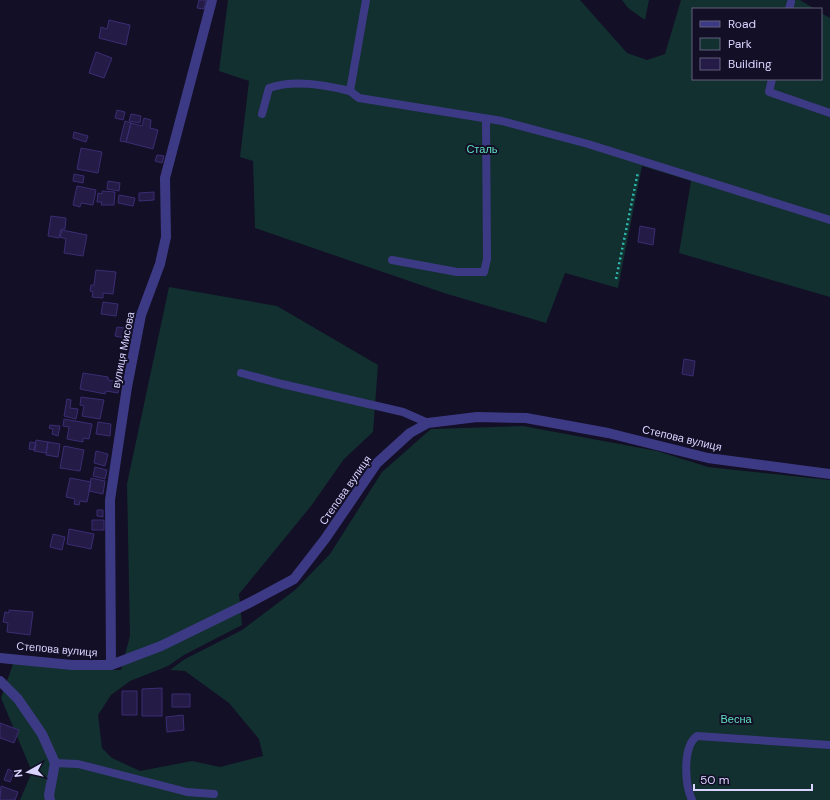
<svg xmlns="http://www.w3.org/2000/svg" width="830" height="800" font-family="'DM Sans',sans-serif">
<rect width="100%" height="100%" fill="#130f26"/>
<path fill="#12302f" d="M228 0H580L627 53 647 60 665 54 681 0H800L815 9H693V79H821V13L830 18V297L679 253 691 181 642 166 618 288 565 273 546 323 444 293 255 228 253 161 240 157 249 81 219 71Z
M622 0H649L645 20 628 8Z
M169 287 277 306 378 365 373 432 344 459 311 506 239 594 242 625 184 655 168 666 130 681 111 695 98 715 102 748 112 758 140 771 192 761 220 767 263 756 259 739 229 703 185 671 170 670 185 659 242 630 295 590 330 554 382 472 431 429 523 426 657 451 708 467 830 480V800H20L32 772 1 698 14 661 72 669 121 670 130 636 127 484Z"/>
<path fill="#241b47" stroke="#3b2d73" d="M199 0H206L204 9 197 8Z
M109 20 130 25 126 45 99 38 101 27 107 29Z
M96 52 112 58 104 78 89 73Z
M117 110 125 112 123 120 115 118Z
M131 114 141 116 140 123 129 121Z
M144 118 151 120 150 128 158 130 153 149 126 142 131 123 142 126Z
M125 121 131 123 126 142 120 141Z
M74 132 88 136 86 142 73 138Z
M81 148 102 152 98 173 77 169Z
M157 155 164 156 162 163 155 161Z
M74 174 84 176 83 183 73 181Z
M108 181 120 183 119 191 107 189Z
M77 186 96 190 93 205 81 203 80 207 73 205Z
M102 191 115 192 114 205H101L102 202H97L98 193 102 194Z
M154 192V200L139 201V193Z
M119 195 135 198 133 206 118 203Z
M51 216 66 218 65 229H61L59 238 48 236Z
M640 226 655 229 653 245 638 242Z
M62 230 87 235 83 256 64 253 66 239 60 237Z
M96 270 116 272 113 294 103 293V298L92 297 93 292 90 291 91 285H94Z
M103 302 118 304 116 316 101 314Z
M117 327 132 329 130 339 115 336Z
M684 359 695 361 693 376 682 374Z
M83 373 108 377V380L120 382 118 393 106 391 105 394 80 389Z
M81 397 104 400 100 419 82 416 84 406 80 405Z
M67 399 71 400 70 408 78 409 76 419 64 416Z
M64 419 92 424 89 439 83 438V442L67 439 69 427 63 426Z
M98 422 111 424 110 436 96 434Z
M50 425 60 426 58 436 52 434 53 429 49 428Z
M36 440 48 442 46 453 34 451Z
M30 442 36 443 35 450 29 449Z
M48 442 60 444 58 457 46 455Z
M64 446 84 450 80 471 60 468Z
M96 451 108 454 105 466 94 463Z
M95 467 107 470 105 479 93 476Z
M70 478 91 482 87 502 80 501 79 505 74 504 75 499 66 497Z
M91 478 105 481 103 494 89 491Z
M97 510H103V517L97 516Z
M92 520H104V530H92Z
M69 529 94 534 91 549 67 544Z
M53 534 65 537 62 550 50 547Z
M9 610 33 612 30 635 7 632 8 623 3 622 5 612 9 613Z
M162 688V716H142V689Z
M122 691H137V715H122Z
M172 694H190V707H172Z
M183 715 184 730 167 732 166 717Z
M0 723 19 730 14 743 0 738Z
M8 769 14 772 10 782 4 780Z
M1 786 18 792 15 800H0Z"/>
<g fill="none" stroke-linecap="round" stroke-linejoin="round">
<path stroke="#2fb8b0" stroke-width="2.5" stroke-dasharray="2 3" stroke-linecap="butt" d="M616 279 638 172"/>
<path stroke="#3d3a85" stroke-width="8" d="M366 0 350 91 359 98 502 121 588 144 830 220
M789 9 791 2
M772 79 769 92 830 113
M262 114 269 88C294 79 325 85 350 91
M392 260 457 272H484L487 259 486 119
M241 373 282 384 403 412 428 423
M55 763 78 764 187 792 214 794
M692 800C685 785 682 747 697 736L830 745"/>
<path stroke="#3d3a85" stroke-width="10" d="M0 658 72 665H111L161 646 251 602 294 579 325 539 377 463 410 433 428 423 477 417 526 418 608 433 708 458 830 474
M111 665 110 500 127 387 141 315 160 264 166 237 165 178 212 0
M0 681 18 699 42 734 55 763 49 795 50 800"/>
</g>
<g text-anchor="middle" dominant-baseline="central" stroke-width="4" stroke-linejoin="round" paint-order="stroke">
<g font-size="11" fill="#5fe0c0" stroke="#130f26">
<text x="482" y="149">Сталь</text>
<text x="736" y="719">Весна</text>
</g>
<g font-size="11" fill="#d9d4ff" stroke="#130f26">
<text transform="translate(123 350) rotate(-79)">вулиця Мисова</text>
<text transform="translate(682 438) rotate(13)">Степова вулиця</text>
<text transform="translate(345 490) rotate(-55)">Степова вулиця</text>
<text transform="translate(57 649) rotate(5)">Степова вулиця</text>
</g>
</g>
<rect x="692" y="8" width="130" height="72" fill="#130f26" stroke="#625e7d"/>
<rect x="700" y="21" width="20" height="6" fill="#3d3a85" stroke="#625e7d"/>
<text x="728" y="28" font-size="12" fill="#d9d4ff">Road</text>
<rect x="700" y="38" width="20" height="12" fill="#12302f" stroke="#625e7d"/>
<text x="728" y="48" font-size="12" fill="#d9d4ff">Park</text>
<rect x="700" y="58" width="20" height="12" fill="#241b47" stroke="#625e7d"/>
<text x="728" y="68" font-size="12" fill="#d9d4ff">Building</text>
<g transform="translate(28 772) rotate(262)" stroke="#130f26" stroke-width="3" paint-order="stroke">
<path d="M0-3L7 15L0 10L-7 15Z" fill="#d9d4ff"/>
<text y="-6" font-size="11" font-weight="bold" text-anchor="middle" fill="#d9d4ff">N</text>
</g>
<path d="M694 784v6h118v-6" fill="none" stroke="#d9d4ff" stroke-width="2"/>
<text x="700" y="784" font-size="12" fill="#d9d4ff" stroke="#130f26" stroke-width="3" paint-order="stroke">50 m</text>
</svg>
